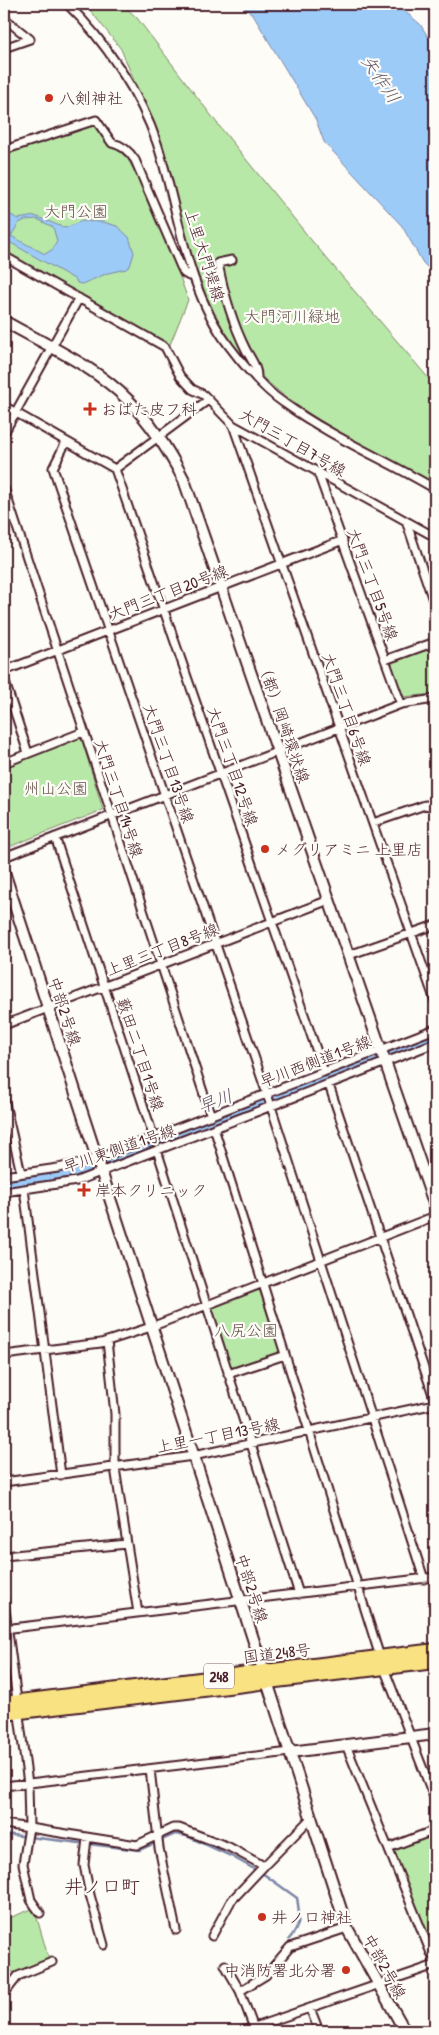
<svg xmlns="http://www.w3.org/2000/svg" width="439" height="2035" font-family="'Patrick Hand','Klee One',sans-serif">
<rect width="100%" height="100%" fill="#fdfcf7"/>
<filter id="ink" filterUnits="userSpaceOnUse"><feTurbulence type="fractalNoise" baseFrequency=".02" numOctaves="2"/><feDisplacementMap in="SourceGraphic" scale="10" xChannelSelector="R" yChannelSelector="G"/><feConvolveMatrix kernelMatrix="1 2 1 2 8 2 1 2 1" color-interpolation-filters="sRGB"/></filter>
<g filter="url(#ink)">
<path fill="#b8e8a7" stroke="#818469" d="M87 4H122L137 18 220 127 312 241 435 386V483C345 434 251 398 206 299 188 257 180 210 169 167L163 155 158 139 121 49 86 5Z
M94 125 112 148H118L122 150C153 199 169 245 188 300L169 347 165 343 4 251V154Z
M435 644V694L402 697 390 663 391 660Z
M79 738 82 740 103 810 6 848 4 847V767Z
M259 1289 280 1351 279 1355 233 1370 230 1368 211 1310 213 1307Z
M435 1832V1954L393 1852 395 1848Z
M32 1909 37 1918 49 1960 17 1973 4 1970V1920Z"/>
<path fill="#9dcbf8" stroke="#7c86a6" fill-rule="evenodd" d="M240 4H396L420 24 435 48V275L423 263 402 226 324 142 316 120 253 15Z
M4 211 18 219 35 216 65 228 82 221 103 222 117 226 129 237 134 253 130 266 126 269 108 273 82 284 77 283 76 280 4 239ZM25 220 37 219 53 227 57 241 53 249 45 254 11 236 19 223Z"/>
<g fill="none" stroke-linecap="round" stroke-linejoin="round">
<path stroke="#7c86a6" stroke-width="2.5" d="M4 1834 139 1850 175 1834 187 1836 231 1856 265 1875 297 1898C300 1915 301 1926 289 1939"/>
<path stroke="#9dcbf8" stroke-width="14" d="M4 1184 65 1175 90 1169 435 1037"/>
<defs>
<path id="street" d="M67 4C104 39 141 95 157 143 179 210 185 288 229 346 244 366 262 388 284 403 331 437 386 460 435 489
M4 18 30 39 4 48
M4 150 96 120 112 143C122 145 129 151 135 160L181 267 184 273 189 276H193
M4 256 165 347 180 376 192 389 204 395 233 425 435 537
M232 260 218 263C224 294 232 322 246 350 251 359 258 368 257 379
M4 406 115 469
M233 425 435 1001
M4 433 79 298
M66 442 53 468 267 1094 424 1579
M115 469 324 1072
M115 469 208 400
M318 473 401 704
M4 488 211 1116
M406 521 435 606
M385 660 435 642
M4 671 343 540
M4 679 28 753
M4 763 83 732
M373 823 425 805 435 807
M55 837 154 1138
M4 857 401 704 435 699
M349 955 435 925
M4 1025 329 900
M329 1085 435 1401
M4 1099 21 1173
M214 1128 380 1657
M157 1150 299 1594
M4 1176 58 1168 97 1159 435 1029
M24 1189 61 1475
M4 1192 77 1181 435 1043
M107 1341 115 1414V1468L138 1613
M4 1355 101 1343 151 1327 435 1216
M228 1374 285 1355
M4 1482 193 1456 435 1404
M4 1556 127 1544
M4 1601 28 1784 29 1827 23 1864 31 1900 40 1913
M4 1629 435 1577
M384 1668 435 1800
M346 1745 435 1963
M150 1769 159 1848 176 1930
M4 1786 290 1752
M4 1824 137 1845 173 1828H179L229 1847 264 1866 311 1818
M87 1838 84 1865 90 1895 104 1945
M388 1848 435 1830
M212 1936 231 1901 264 1866
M225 1965 240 1991 255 2031
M240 1991 266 1975 290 1947 347 1928
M4 1994 18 1976 52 1962
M310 2008 319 2031
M243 2031 435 1965"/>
<path id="secondary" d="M4 321C46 345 95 366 129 401 152 424 169 451 184 480L435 1206
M4 872 347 1928 405 2031
M290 1752 435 1734"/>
<path id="highway" d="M4 1703 435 1650
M4 1714 435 1662"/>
</defs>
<use href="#street" stroke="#4a1f2b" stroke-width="11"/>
<use href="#secondary" stroke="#4a1f2b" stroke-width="14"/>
<use href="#highway" stroke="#4a1f2b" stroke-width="16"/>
<use href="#street" stroke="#fdfcf7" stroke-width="7"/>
<use href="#secondary" stroke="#fdfcf7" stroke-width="10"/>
<use href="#highway" stroke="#f8e281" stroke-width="12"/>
</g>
</g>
<g fill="#c8321e" stroke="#fdfcf7" stroke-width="2">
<circle cx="49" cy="98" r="5"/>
<path d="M87.5 401.5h5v5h5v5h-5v5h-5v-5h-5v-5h5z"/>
<circle cx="265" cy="849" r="5"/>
<path d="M81.5 1182.5h5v5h5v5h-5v5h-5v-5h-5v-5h5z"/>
<circle cx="262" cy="1917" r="5"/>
<circle cx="346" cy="1970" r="5"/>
</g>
<g text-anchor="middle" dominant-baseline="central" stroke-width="4.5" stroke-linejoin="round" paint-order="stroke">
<rect fill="#fdfcf7" stroke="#806168" stroke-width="1" x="204" y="1663.5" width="30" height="25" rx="4"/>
<g font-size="15" font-weight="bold" fill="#4a1f2b">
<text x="219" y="1676">248</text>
</g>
<g font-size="16" fill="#4a1f2b" stroke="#fdfcf7" text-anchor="start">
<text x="59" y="98">八剣神社</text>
<text x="101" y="409">おばた皮フ科</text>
<text x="275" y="849">メグリアミニ 上里店</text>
<text x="95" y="1190">岸本クリニック</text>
<text x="272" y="1917">井ノ口神社</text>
<text x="336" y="1970" text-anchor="end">中消防署北分署</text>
</g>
<g font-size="16" fill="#66514a" stroke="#fdfcf7">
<text x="76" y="211">大門公園</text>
<text x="292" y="316">大門河川緑地</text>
<text x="56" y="788">州山公園</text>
<text x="246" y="1330">八尻公園</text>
</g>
<g font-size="16" fill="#4a1f2b" stroke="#fdfcf7">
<text transform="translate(205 255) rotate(72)">上里大門堤線</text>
<text transform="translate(293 442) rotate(30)">大門三丁目7号線</text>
<text transform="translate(373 584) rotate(70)">大門三丁目5号線</text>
<text transform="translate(168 592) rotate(-21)">大門三丁目20号線</text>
<text transform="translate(347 709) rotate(71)">大門三丁目6号線</text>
<text transform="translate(284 722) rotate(71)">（都）岡崎環状線</text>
<text transform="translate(169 763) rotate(71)">大門三丁目13号線</text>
<text transform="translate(233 766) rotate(71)">大門三丁目12号線</text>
<text transform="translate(119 798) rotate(72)">大門三丁目14号線</text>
<text transform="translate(162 949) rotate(-21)">上里三丁目8号線</text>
<text transform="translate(65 1011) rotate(72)">中部2号線</text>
<text transform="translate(141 1054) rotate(72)">藪田二丁目1号線</text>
<text transform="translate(315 1061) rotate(-21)">早川西側道1号線</text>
<text transform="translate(119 1148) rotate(-19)">早川東側道1号線</text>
<text transform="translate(218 1435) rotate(-11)">上里一丁目13号線</text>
<text transform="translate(252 1588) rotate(72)">中部2号線</text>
<text transform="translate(277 1653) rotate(-7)">国道248号</text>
<text transform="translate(385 1966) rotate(61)">中部2号線</text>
</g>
<g font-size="18" font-style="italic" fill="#635368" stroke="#fdfcf7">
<text transform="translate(381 79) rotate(56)">矢作川</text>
<text transform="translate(215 1101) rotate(-21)">早川</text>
</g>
<g font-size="19" fill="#4a1f2b" stroke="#fdfcf7">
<text x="102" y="1886">井ノ口町</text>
</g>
</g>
<rect width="439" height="2035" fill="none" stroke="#fdfcf7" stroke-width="20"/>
<rect x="10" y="10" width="419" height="2015" fill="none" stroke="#4a1f2b" stroke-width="2" filter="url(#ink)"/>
</svg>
